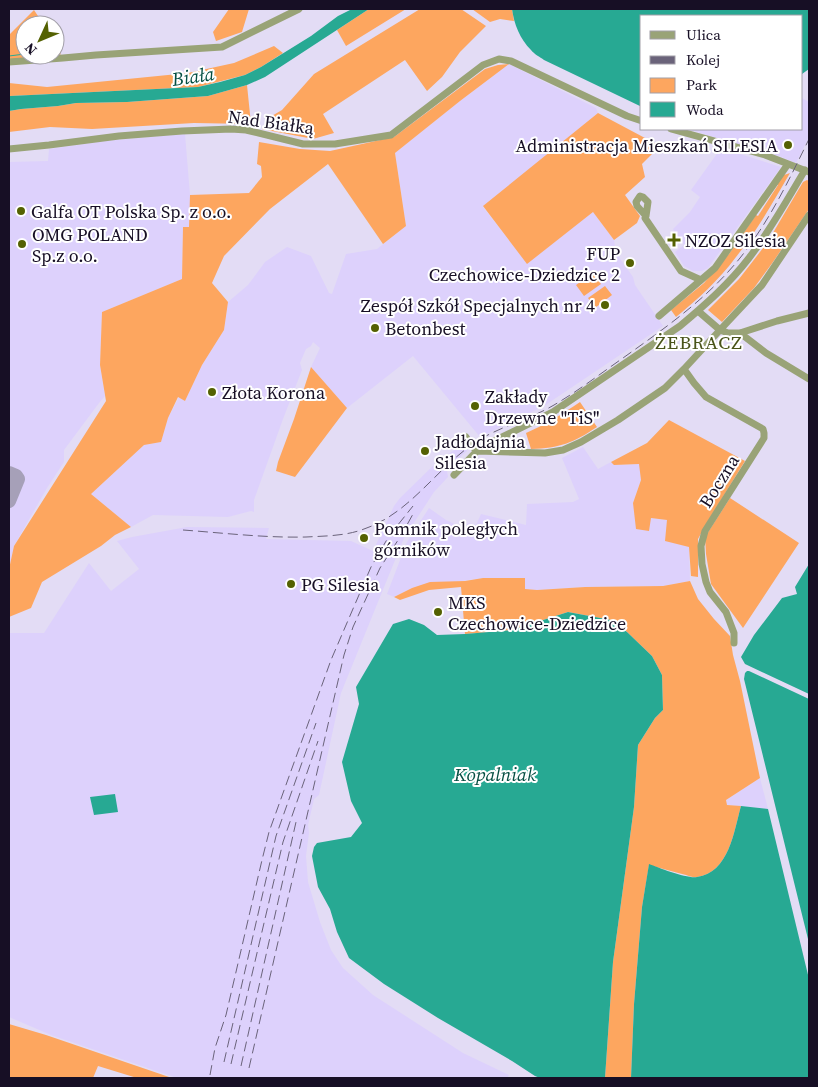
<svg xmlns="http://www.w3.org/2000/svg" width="818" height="1087" font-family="'Source Serif 4',serif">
<rect width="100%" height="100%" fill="#e3dcf5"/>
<path fill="#ddd1fc" d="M509 64 596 108 598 113 483 207 527 263 593 212 614 240 616 253 633 277 635 285 663 326 544 406 480 437 413 356 347 408 311 367 320 348 313 342 311 346 306 349 300 363 302 370 283 419 254 500V512L251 511 228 517 153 515 131 527 91 494 144 445 161 442 168 418 179 397 185 401 202 365 224 330 228 302 248 285 265 262 287 247 311 256 329 293 332 294 346 254 377 249 406 226 395 153 460 101Z
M802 98 809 102V137L796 163 767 151 757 150 687 129H802Z
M185 134 190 195 189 228 183 227 182 279 102 312 100 365 105 396 99 403 64 450V462L47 488 14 546 9 569V162L48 161 49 149 105 141Z
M721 148 781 167 708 268 702 271H693L684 266 675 252 684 245 673 229 690 212 700 197 691 190Z
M462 445 465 448 467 451 451 465 447 471 448 477 434 492 404 538 341 693 319 795 314 799 308 825 309 833 306 856 308 882 320 922 331 950 343 968 373 995 463 1053 509 1075 507 1078H177L51 1035 9 1017V633H44L89 563 111 591 139 569 117 541 132 537 187 527 269 528 266 539 351 541 373 551 394 506 400 498 438 461Z
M583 447 598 469 611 462 615 465 640 464 641 480 633 503 651 518 667 520 689 547 690 581 663 586 585 587 537 590 525 589V578H483L412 588 394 597 387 594 407 542 429 508 446 520 465 529 468 523 476 525 481 514 526 525 527 504 573 502 579 499 562 458Z
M760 778 768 809 727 805 726 800Z"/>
<path fill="#fda65f" d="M229 9H249L242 32 216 41 213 32Z
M369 9H406L346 46 337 30Z
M420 9H461L486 26 460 52 442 77 427 91 405 60 323 114 334 133 313 139 262 129 270 117 282 110 314 74Z
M472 9H512L514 21 500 19 490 22Z
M34 10 44 25H25V55H55V40L61 48 60 58 9 61V35Z
M274 46 283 53 261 67 245 75 198 87 10 96 9 97V83L47 87 188 73 234 63Z
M509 64 460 101 395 153 406 226 383 244 328 164 270 209 224 256 212 283 228 302 224 330 202 365 185 401 178 397 168 418 161 442 144 445 91 494 131 527 115 535 101 546 42 582 31 608 9 617V569L14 546 106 401 100 365 102 312 182 279 183 227H189L190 195 249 193 262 177 261 166 257 164 259 142 300 149 330 151 394 137 485 69 498 65Z
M247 85 251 124 194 123 92 129 50 127 9 132V111L21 109 58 106 76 103 127 102 208 96Z
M598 113 660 146 642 164 645 177 625 195 640 216 637 223 614 240 593 212 527 264 483 206Z
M790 173C773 202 757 231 736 257 719 280 698 299 676 317L671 310 704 283 729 254 756 215 758 216 778 185 776 183 784 175Z
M807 180 809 181V209L773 262 754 288 722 322 708 310 739 279 767 243 803 182Z
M593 273 601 284 584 296 576 285Z
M605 286 612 295 595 308 588 298Z
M311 367 347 408 295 477 276 471 278 462 294 419Z
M580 402 597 427C573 443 560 448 531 449L526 433C545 425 562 414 580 402Z
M669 420 745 461 708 521 698 539V577L691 576 689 547 665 541 667 520 651 518 649 531 636 529 633 503 641 480 639 464 614 465 611 462 647 443Z
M730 498 799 543 743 628 711 584 706 554 705 537Z
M483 578H525V589L537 590 585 587 663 586 690 581 698 599 714 619 730 636 733 655 740 681 760 778 726 800 727 805 741 806C734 831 729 873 697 877 694 878 689 876 686 875 673 872 661 868 649 865L642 907 634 1004 631 1078H605L613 962 634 807 638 745 655 718 663 710 662 675 652 656 627 632 611 620 568 612 512 630 465 634 461 587 429 590 400 600 394 597 412 588 430 582 465 581Z
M9 1024 46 1035 172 1078H137L98 1066 93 1078H9Z"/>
<path fill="#27a993" d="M352 9H369L265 77 247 85 208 96 127 102 76 103 58 106 21 109 9 111V97L10 96 198 87 220 82 245 75 261 67 311 36 338 16Z
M512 9H809V69L802 74V16H642V107L544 60C540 57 534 54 531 50 520 39 514 24 512 9Z
M809 564V694L745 664 741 657 754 635 782 598 797 594 795 587Z
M568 612 611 620 627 632 652 656 662 675 663 710 655 718 638 745 634 807 613 962 605 1078H540L535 1076 512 1061 438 1018 384 984 349 958 337 932 330 909 318 887 312 856 314 847 317 843 351 837 362 823 351 801 342 762 359 704 356 687 393 624 409 619 424 625 437 635 465 634 512 630Z
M747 671H749L809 699V939H808L744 679 745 673Z
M115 794 118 812 94 815 90 797Z
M741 806 768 809 809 979V1078H631L634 1004 642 907 649 864C659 868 688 879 697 877 729 873 734 831 741 806Z"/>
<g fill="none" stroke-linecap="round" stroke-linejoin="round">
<path stroke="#27a993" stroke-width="1" d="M9 56 25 54"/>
<path stroke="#a6a0b8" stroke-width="14" d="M9 473 16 476 18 479 9 501"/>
<path stroke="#99a377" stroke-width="7" d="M9 62 63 58 96 55 222 47 299 9
M671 129 765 155 809 172
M9 149 49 145 119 136 182 131 231 129 246 130 303 144H335L391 135 483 65 499 59 511 61 627 116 642 121
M646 216 648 202 643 197 640 196 636 202 637 206 646 216 645 218 681 271 701 280
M698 311 720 330 728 333H740L777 321 809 313
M659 316 715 268 788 164
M740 333 766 353 809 379
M684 369 694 383 706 397 763 429 764 433V438L705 531 701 546 702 564 706 582 710 592 726 612 734 633V643
M466 437 471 445 477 451
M478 451 545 453 563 450 581 442 618 420 665 388 684 369 720 330 762 285 809 215
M454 475 477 451 496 440 553 412 680 326C705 305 729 284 749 258 770 231 787 200 805 170"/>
<path stroke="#6a637a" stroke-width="1" stroke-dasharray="10 5" stroke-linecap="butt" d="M183 530C224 533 265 538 306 537 325 536 346 536 364 529 411 513 436 468 476 442 500 426 529 420 554 405 578 391 600 374 623 358 665 328 707 299 740 258 769 222 789 180 809 139
M224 1062 276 836 316 723
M231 1064 283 842 318 741
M241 1066 296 822
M249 1068 344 655 353 627 380 568 402 534 413 514
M210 1075 215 1048 226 1015 262 860 269 832 331 660 371 567 389 536 413 506"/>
</g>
<g fill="#546102" stroke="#fff" stroke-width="2">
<circle cx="788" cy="145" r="5"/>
<circle cx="21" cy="211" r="5"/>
<path d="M671.5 232.5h5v5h5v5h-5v5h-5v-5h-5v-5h5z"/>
<circle cx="22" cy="244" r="5"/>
<circle cx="630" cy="263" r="5"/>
<circle cx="605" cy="305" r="5"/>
<circle cx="375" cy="328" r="5"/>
<circle cx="212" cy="392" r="5"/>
<circle cx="475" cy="406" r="5"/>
<circle cx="425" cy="451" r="5"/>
<circle cx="364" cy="538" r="5"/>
<circle cx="291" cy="584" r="5"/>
<circle cx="438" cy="612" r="5"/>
</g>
<g text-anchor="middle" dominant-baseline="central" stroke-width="4" stroke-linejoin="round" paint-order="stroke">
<g font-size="18" fill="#170f25" stroke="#fff">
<text transform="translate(271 122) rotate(8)">Nad Białką</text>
<text transform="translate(719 481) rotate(-58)">Boczna</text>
</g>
<g font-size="18" fill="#170f25" stroke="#fff" text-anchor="start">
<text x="778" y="145" text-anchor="end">Administracja Mieszkań SILESIA</text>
<text x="31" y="211">Galfa OT Polska Sp. z o.o.</text>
<text x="32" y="234">OMG POLAND<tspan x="32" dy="21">Sp.z o.o.</tspan></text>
<text x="685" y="240">NZOZ Silesia</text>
<text x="620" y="253" text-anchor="end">FUP<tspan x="620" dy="21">Czechowice-Dziedzice 2</tspan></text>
<text x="595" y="305" text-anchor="end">Zespół Szkół Specjalnych nr 4</text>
<text x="385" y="328">Betonbest</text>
<text x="222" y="392">Złota Korona</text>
<text x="485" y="396">Zakłady<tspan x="485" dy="21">Drzewne "TiS"</tspan></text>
<text x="435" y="441">Jadłodajnia<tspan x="435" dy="21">Silesia</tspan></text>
<text x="374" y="528">Pomnik poległych<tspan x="374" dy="21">górników</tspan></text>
<text x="301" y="584">PG Silesia</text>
<text x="448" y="602">MKS<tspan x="448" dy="21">Czechowice-Dziedzice</tspan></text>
</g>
<g font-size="19" font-style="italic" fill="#054f43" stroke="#fff">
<text transform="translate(193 76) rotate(-8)">Biała</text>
<text x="495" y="774">Kopalniak</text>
</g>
<g font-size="19" letter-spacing="1" fill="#49531a" stroke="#fff">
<text x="699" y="342">ŻEBRACZ</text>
</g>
</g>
<rect width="818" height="1087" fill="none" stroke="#170f25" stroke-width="20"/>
<rect x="640" y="15" width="162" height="115" fill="#ffffff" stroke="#a29fa8"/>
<rect x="650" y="31" width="25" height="8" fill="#99a377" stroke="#a29fa8"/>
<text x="686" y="40" font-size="15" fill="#170f25">Ulica</text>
<rect x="650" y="56" width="25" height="8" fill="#6a637a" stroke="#a29fa8"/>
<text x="686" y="65" font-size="15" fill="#170f25">Kolej</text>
<rect x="650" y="78" width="25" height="15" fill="#fda65f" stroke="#a29fa8"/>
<text x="686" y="90" font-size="15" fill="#170f25">Park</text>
<rect x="650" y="102" width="25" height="15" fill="#27a993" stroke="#a29fa8"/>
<text x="686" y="115" font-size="15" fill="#170f25">Woda</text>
<g transform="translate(40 40) rotate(226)"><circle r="24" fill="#ffffff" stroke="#a29fa8"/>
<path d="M0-4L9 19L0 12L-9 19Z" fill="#546102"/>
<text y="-8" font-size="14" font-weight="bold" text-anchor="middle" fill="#170f25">N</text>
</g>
</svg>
